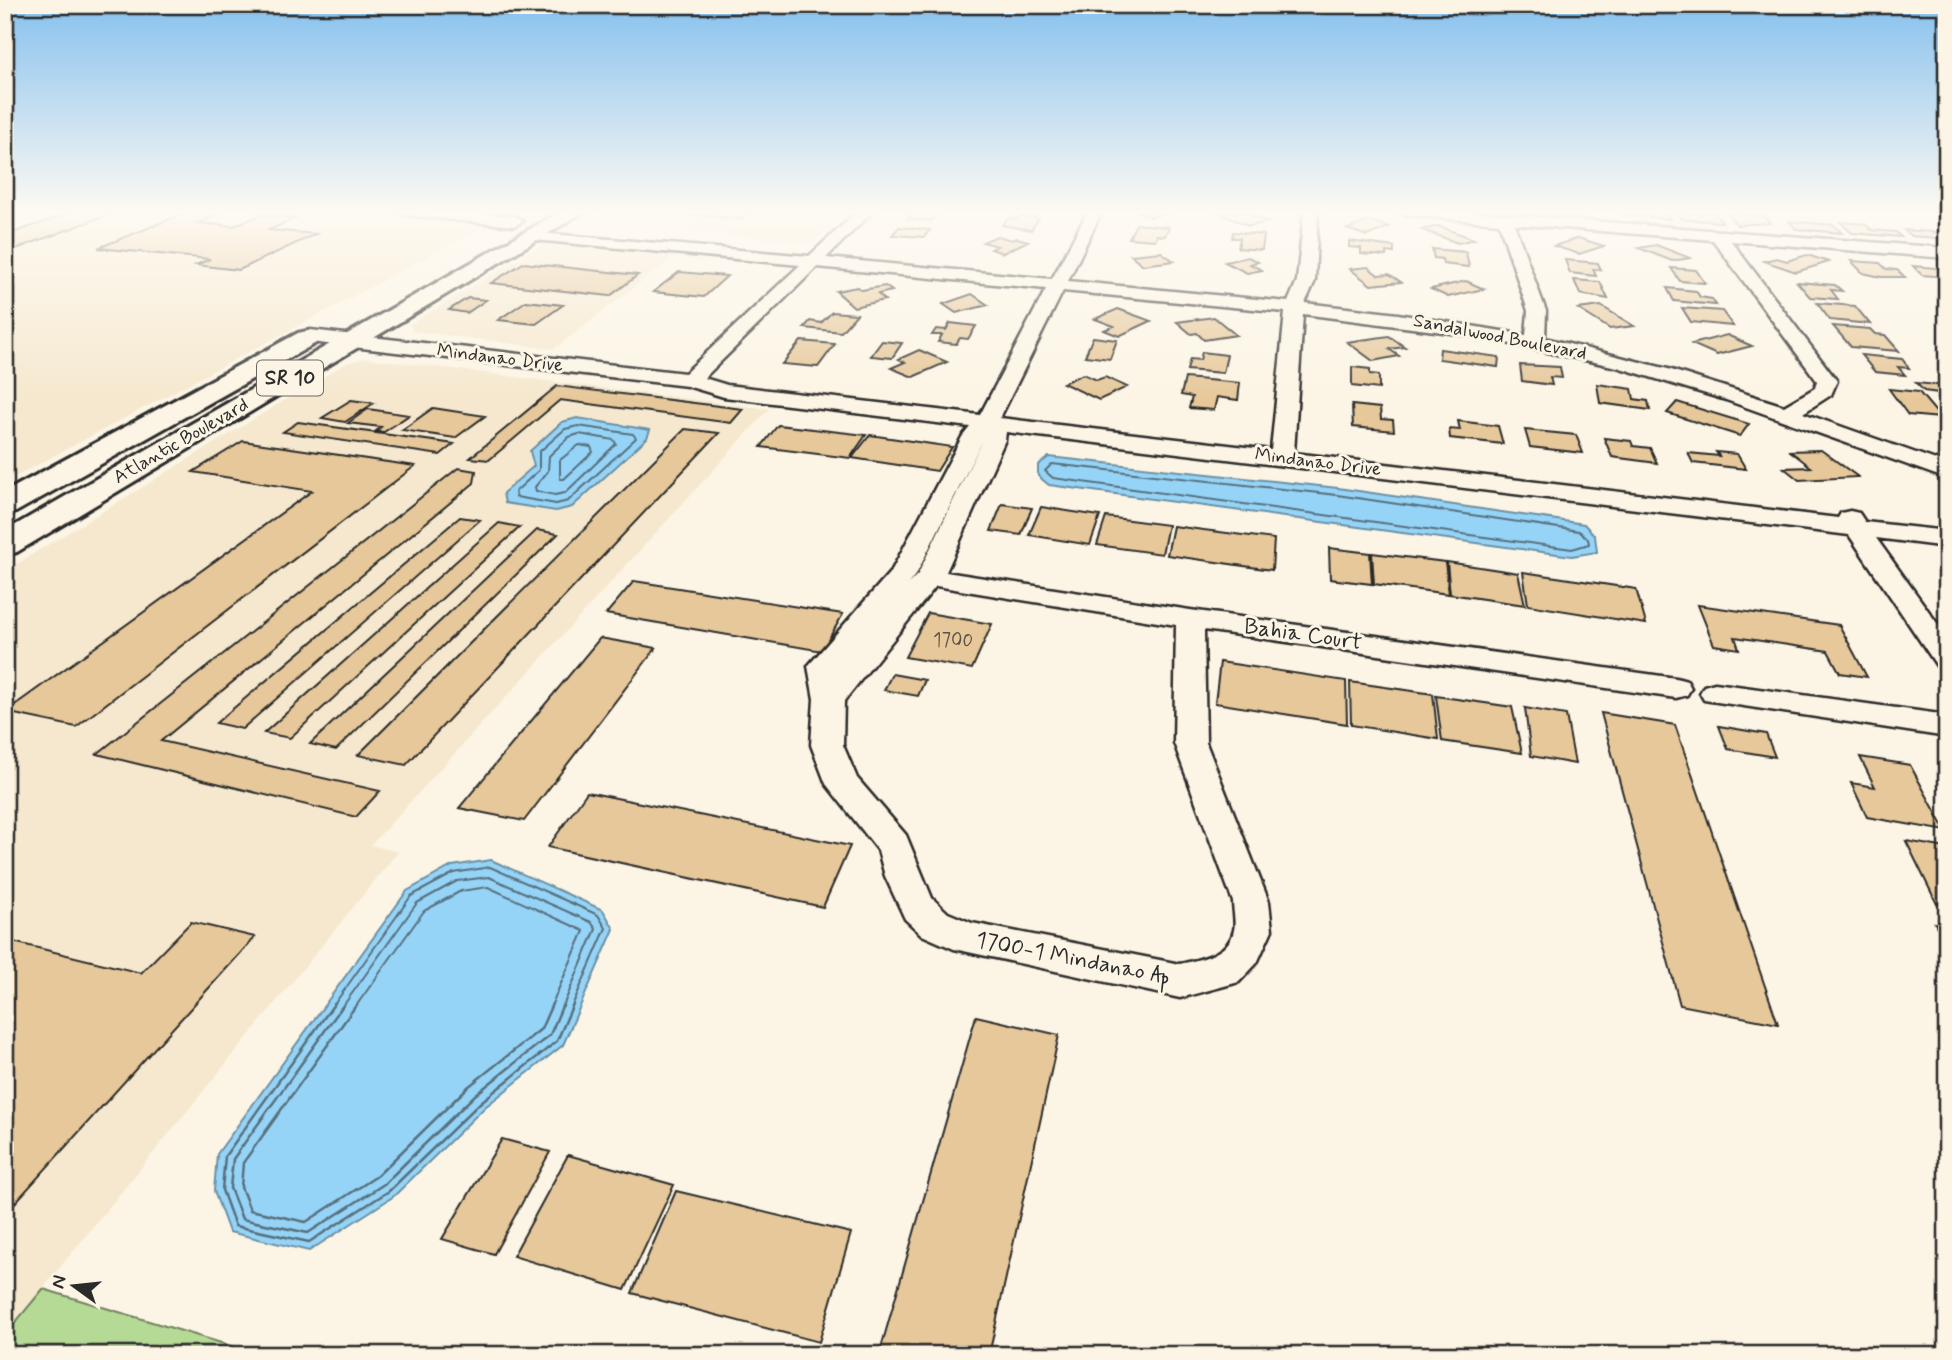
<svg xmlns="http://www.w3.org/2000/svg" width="1952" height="1360" font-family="Mynerve,sans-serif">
<rect width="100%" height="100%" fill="#fcf5e5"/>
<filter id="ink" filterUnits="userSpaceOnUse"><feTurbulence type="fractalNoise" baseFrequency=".0143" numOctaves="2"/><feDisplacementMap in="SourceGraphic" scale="14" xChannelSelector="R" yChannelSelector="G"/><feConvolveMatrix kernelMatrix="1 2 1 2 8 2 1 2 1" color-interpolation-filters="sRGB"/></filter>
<g filter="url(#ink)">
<path fill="#f5e8ce" d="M31 211H513L5 482V220Z
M603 211H847L812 243 586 221Z
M548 241 679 253 554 349 412 331 410 324Z
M366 358 769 409 371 845 398 852 5 1335V571L346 363Z"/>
<path fill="#b5da95" stroke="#708260" stroke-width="2" d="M43 1289 261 1355H5V1335Z"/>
<path fill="#96d4f7" stroke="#6b90a5" stroke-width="2" d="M577 418 650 430 647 438 572 507 556 511 505 503 503 493 534 466 530 451 562 422Z
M1049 457 1338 488 1584 524 1595 536 1597 552 1572 556 1049 485 1038 476V465Z
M491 860 603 910 614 929 563 1045 485 1107 394 1196 309 1251 229 1232 214 1191 217 1154 407 891 452 866Z"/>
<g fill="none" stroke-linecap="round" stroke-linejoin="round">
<path stroke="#566f7d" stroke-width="2" d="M578 426 633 434 636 438 568 501 556 504 516 497 515 492 539 470V452L565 429Z
M579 434 614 440 616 444 565 493 555 495 536 491 535 487 548 471 549 456 569 437Z
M579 445 591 447 593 452 564 479H560V460Z
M1052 464 1337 495 1579 531 1588 539 1589 544 1572 549 1053 478 1045 471Z
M333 1006 411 896 454 873 490 867 598 915 606 928 572 1006
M343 1006 417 903 457 881 489 877 591 922 596 929 563 1006
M356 1006 424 911 461 891 488 887 584 931 551 1006"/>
<path stroke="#566f7d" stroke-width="2.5" d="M334 1004 225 1156 222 1190 235 1226 309 1242 389 1191 481 1102 557 1041 573 1004
M344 1004 233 1159 230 1188 242 1219 308 1233 384 1184 475 1095 550 1035 563 1004
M357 1004 243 1163 241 1187 250 1210 306 1222 377 1176 468 1087 541 1029 552 1004"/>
</g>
<path fill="#e6c89a" stroke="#2b2b2b" stroke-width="2" d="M74 211H118L5 253V236Z
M190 211 218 214 198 223 233 226 261 215 295 218 269 230 316 234 239 270 196 265 210 259 98 248Z
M700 211H751L741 219 695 215Z
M915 211H940L931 221 907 219Z
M1137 211H1172L1174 212 1150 217Z
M1241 211 1268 222 1249 226 1221 214Z
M1621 211H1665L1671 219 1624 215Z
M1696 211 1714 213 1722 222 1681 219 1676 212 1698 214Z
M1726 211 1763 216 1770 223 1737 225Z
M1021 216 1039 218 1031 230 1002 225 1008 218 1019 219Z
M1369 221 1389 227 1367 236 1347 229Z
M1789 221 1834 225 1842 233 1796 229Z
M1840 222 1865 224 1872 230 1896 232 1901 237 1852 233Z
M1136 224 1169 227 1165 236 1157 235 1155 240 1129 238Z
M1438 226 1474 239 1458 243 1422 230Z
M899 227 930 230 924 237 892 235Z
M1904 230 1947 233V239L1911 236Z
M1233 232 1264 235 1262 250 1238 248 1240 238H1232Z
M997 236 1013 240 1017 238 1028 241 1003 253 991 249 997 246 983 242Z
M1578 238 1604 246 1579 254 1554 246Z
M1349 241 1394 247V253L1386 252V256L1361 254V248L1349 247Z
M1656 245 1690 258 1672 261 1639 248Z
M1432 249 1466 252 1469 267 1443 264 1442 259 1434 258Z
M1161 252 1174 261 1143 265 1131 255Z
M1807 255 1829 262 1796 272 1764 261 1777 258 1787 261Z
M1248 257 1258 262 1250 264 1262 270 1247 273 1225 262Z
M1565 260 1598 263 1601 270 1593 269 1596 276 1570 273Z
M1851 261 1880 263 1886 269 1897 270 1905 277H1881L1863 273Z
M523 263 638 275 610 296 491 283Z
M1913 266 1947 269V277L1922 275Z
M1368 267 1378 275 1389 274 1401 282 1371 285 1350 269Z
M1671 268 1696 270 1705 283 1680 281Z
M679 272 727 276 704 297 653 292Z
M1574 280 1600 282 1608 299 1580 294Z
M1466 281 1484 289 1448 297 1431 289Z
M1797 282 1835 285 1842 291 1831 290 1838 299 1810 297Z
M885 286 892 291 878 294 885 300 854 307 836 291 857 287 862 290Z
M1667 288 1696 291 1700 297 1712 299 1716 305 1674 301Z
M972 294 988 305 956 313 943 304Z
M468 298 486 300 467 313 449 310Z
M526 301 563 305 536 324 498 320Z
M1817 303 1855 306 1870 324 1830 320Z
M1601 306 1634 326 1610 329 1578 309Z
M1682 308 1722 311 1733 326 1691 322Z
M1118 309 1151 321 1119 336 1104 330 1114 326 1095 319Z
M832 312 857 314 841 332 804 328 810 321 821 323Z
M1214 317 1236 335 1204 340 1197 333 1191 334 1177 322Z
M950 323 976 326 968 339 960 338 956 344 938 342 942 335H932L936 329 946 330Z
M1833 326 1870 329 1875 334 1885 335 1899 351 1851 347Z
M1727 335 1752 346 1717 355 1692 344Z
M1389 336 1405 347 1389 349 1399 356 1373 361 1347 342Z
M1093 337 1117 340 1110 359 1085 356Z
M801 341 835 344 818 367 782 364Z
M882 341 902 343 892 358 871 356Z
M1440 349 1499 357 1498 367 1439 359Z
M919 350 947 362 913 377 891 368 905 362 899 359Z
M1202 352 1227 355 1223 373 1187 370 1190 359 1200 360Z
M1861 355 1902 359 1909 368 1898 367 1905 375 1875 372Z
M1520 365 1560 367 1562 378 1550 377 1552 385 1522 381Z
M1352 367 1370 369V374L1379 375V389L1352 386Z
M1083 374 1097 380 1105 377 1127 387 1099 400 1063 383Z
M1185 378 1240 383 1238 400 1217 397 1214 410 1189 408 1192 397 1181 395Z
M1916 383 1947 386V394L1924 391Z
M1597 384 1632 389 1634 399 1648 401 1650 410 1600 403Z
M557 386 743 409 731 423 560 400 489 460 470 458Z
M1889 389 1919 392 1941 418 1908 415Z
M351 400 374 403 345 422 322 418Z
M1677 402 1749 424 1740 436 1667 413Z
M1352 405 1380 408 1381 419 1393 420 1394 431 1353 427Z
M433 408 485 416 455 438 402 430Z
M368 409 409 415 384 432 376 431 381 427 348 423Z
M1458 421 1498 426 1503 444 1450 438 1449 429 1460 430Z
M298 422 454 444 440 455 283 432Z
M778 425 866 435 850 458 761 447Z
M685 429 719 433 406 765 358 755Z
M1525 430 1576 435 1583 453 1530 447Z
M870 435 952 447 937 471 852 458Z
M1604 438 1631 441 1633 446 1650 448 1657 463 1612 457Z
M243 441 415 466 76 727 5 712 312 491 193 472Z
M1821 450 1858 477 1799 480 1784 468 1811 467 1790 451Z
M1716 452 1737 454 1746 469 1693 463 1688 453 1719 456Z
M458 468 476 471 474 483 161 741 380 791 356 817 97 754Z
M1002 504 1032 508 1021 535 991 531Z
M1041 507 1100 516 1090 545 1029 535Z
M460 517 480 520 242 729 216 723Z
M1106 517 1168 525 1162 554 1097 545Z
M499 523 520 527 290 738 264 733Z
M1173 526 1274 539 1272 570 1167 555Z
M537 530 558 534 336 750 310 744Z
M1329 548 1370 553 1372 584 1330 579Z
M1372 553 1445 562 1449 594 1374 584Z
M1447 562 1518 573 1525 605 1450 594Z
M1523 572 1636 589 1646 624 1528 605Z
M634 581 843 614 822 651 606 614Z
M1698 605 1839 625 1867 677 1840 673 1828 651 1735 637 1739 649 1714 645Z
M928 613 992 624 972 669 905 657Z
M600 638 656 648 524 821 459 808Z
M1220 662 1346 681 1347 724 1215 703Z
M892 674 925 680 918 696 884 690Z
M1350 682 1433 694 1438 739 1351 725Z
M1436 696 1512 707 1522 753 1442 741Z
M1525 708 1566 715 1575 764 1531 756Z
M1601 713 1675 725 1778 1024 1680 1005Z
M1719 726 1766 734 1775 757 1728 749Z
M1860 757 1910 765 1946 831 1867 817 1851 783 1875 787Z
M587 792 850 846 823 907 548 847Z
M1906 841 1947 848V905L1937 904Z
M191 922 255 937 5 1214V940L141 973Z
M1935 923 1947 926V947Z
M976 1016 1059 1035 989 1355H879Z
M502 1139 550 1152 494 1254 442 1239Z
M568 1155 674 1185 625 1290 513 1256Z
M676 1191 851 1233 819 1342 632 1293Z"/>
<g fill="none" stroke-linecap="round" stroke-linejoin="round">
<defs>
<path id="minor" d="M397 211H452L515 216 523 221 515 226 404 215Z
M858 211H873L826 258 1052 279 1088 211H1102L1068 281 1288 302 1297 281 1304 211H1318L1315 281 1305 303 1398 314 1526 335 1528 311 1499 223 1405 215 1398 211H1460L1947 248V258L1731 241 1837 381 1831 395 1803 413 1947 464V479L1726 400 1617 367 1474 336 1303 314 1294 453 1838 518 1841 513 1850 511 1859 513 1865 522 1947 531V547L1876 538 1947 637V668L1937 666 1849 535 1006 432 1005 440 946 572 1190 610 1676 678 1687 681 1691 688 1687 695 1676 698 1204 630 1206 743 1269 902 1272 930 1257 963 1239 982 1180 998 954 949 922 935 905 919 885 876 878 850 826 784 811 745 814 699 808 666 892 570 962 437 970 427 724 397 687 386 310 342 301 336 310 330 685 373 800 265 534 240 526 235 528 232 809 256ZM1514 224 1713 240 1817 381 1815 388 1784 406 1668 369 1545 338 1546 311ZM817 267 1046 289 980 415 727 385 704 378ZM1063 291 1285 312 1271 450 1000 418ZM983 439 918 574 908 584 917 573ZM936 586 1176 625 1174 743 1233 902C1233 910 1236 922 1234 930 1229 955 1200 959 1180 964L972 923 948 913 932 898 906 835 857 778 843 745 844 701Z
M1715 683 1947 715V737L1704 700 1700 693 1704 686Z"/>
<path id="trunk" d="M561 211H585L17 552 5 555V531Z
M307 331 316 333 319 338 316 343 16 512 5 514V492L298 333Z"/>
</defs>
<use href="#minor" stroke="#2b2b2b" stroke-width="5"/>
<use href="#trunk" stroke="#2b2b2b" stroke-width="6"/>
<use href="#minor" fill="#fcf5e5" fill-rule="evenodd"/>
<use href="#trunk" fill="#fcf5e5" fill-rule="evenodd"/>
</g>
</g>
<linearGradient id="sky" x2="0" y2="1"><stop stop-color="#87c1ee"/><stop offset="0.53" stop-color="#fefaf3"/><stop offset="1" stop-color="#fefaf3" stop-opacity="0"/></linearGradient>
<rect width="1952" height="401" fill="url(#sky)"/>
<g text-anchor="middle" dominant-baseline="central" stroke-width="6" stroke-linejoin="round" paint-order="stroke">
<g font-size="19" fill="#2b2b2b" stroke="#fcf5e5">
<text transform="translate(1500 337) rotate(11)">Sandalwood Boulevard</text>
<text transform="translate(500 358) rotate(7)">Mindanao Drive</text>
<text transform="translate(181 441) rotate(-30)">Atlantic Boulevard</text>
<text transform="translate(1318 462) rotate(7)">Mindanao Drive</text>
</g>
<g font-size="19" fill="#5a5247">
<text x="953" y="640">1700</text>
</g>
<rect fill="#fcf5e5" stroke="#6a6863" stroke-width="2" x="257" y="360.5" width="66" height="35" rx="5"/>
<g font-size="21" font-weight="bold" fill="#2b2b2b">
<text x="290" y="378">SR 10</text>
</g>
<g font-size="23" fill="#2b2b2b" stroke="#fcf5e5">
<text transform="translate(1303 635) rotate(8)">Bahia Court</text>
<text transform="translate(1073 959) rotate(11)">1700-1 Mindanao Ap</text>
</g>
</g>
<rect width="1952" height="1360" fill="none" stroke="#fcf5e5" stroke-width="28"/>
<rect x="14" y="14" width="1924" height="1332" fill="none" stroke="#2b2b2b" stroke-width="2.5" filter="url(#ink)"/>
<g transform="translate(74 1286) rotate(285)" stroke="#fcf5e5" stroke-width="5" paint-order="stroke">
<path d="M0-5L12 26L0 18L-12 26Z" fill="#2b2b2b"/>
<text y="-10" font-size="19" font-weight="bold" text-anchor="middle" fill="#2b2b2b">N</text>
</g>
</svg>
